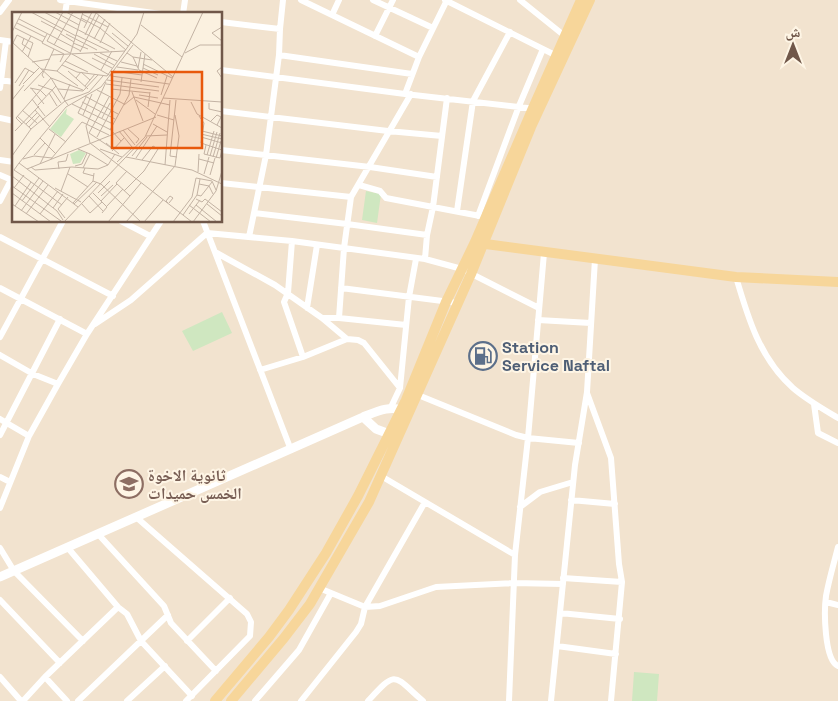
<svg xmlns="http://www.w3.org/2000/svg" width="838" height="701" font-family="'Space Grotesk','Noto Naskh Arabic',sans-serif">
<rect width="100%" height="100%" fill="#fbf1e0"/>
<path fill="#f2e3cf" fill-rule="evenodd" d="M0 0H838V701H0ZM14 14H221V221H14Z"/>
<path fill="#cfe7c0" d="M366 191 381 194 377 223 362 220Z
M222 312 232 333 193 351 182 331Z
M634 672 659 674 657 701H632Z"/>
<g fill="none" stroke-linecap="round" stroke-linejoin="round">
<path stroke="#fff" stroke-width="6" d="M60 0 161 14
M301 0 419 57
M373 0 433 28
M445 0 557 56
M520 0 566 37
M0 12 9 0
M65 14 67 1
M183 14 185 0
M332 15 339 0
M221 22 280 29
M375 36 393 0
M0 40 14 42
M279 55 412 74
M221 70 405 94 536 109
M0 80 14 82
M0 88 6 41
M405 94 419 57 447 0
M221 111 388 131 442 136
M0 118 14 121
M221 150 370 167 437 177
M0 160 14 162
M0 175 14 181
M221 183 351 197
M359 185 380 191 386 198 480 216
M0 201 11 180
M457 211 473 101 510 32
M254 213 347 224 427 235
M478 216 519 106 543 49
M121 221 150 236
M203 221 291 450
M0 237 113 296
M249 237 266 155 279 55 280 29 283 0
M292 241 288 293 284 302 303 357
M215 252 275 285 322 318 347 339 358 340 364 343 400 388
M425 259 427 235 433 207 447 98
M736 277C748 318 760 359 793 388 807 400 823 409 838 418
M0 288 87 334
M341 288 458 303
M307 308 317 245
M322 318H339L406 325
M339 318 344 248 351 197 411 94
M538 320 591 323
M95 324 131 300 207 233 292 241 425 259 462 269 539 308
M0 337 63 221
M0 355 33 374 58 384
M260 370 303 357 347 339
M587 393 611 458 619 564 622 582 611 701
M418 395 516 435 528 438 579 443
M814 404 818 433 838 443
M391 407 400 388 409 297 416 259
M0 419 29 436
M0 435 60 319
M381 476 515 555
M0 477 10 482
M571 500 615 504
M520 507 540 492 573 482
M0 508 29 436 58 384 87 334 161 221
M136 517 247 614 251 622 250 636 186 701
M98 534 164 606 171 623 216 671
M838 547C834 563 829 579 826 596 824 610 824 660 838 666
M0 548 14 571 83 641
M68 548 118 607 127 614 141 641 192 696
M563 578 622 582
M319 588 365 607 380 606 436 587 513 583 563 584
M0 600 60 663
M826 602 838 605
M560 613 620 619
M187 641 230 598
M557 646 616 654
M0 677 21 701
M45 677 67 701
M23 701 45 677 118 607
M78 701 168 615
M127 701 165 666
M255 701 299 650 331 593
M301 701 356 632 361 624 365 607 425 502
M368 701C397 670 392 674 423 701
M509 701 515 555 528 438 544 253
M551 701 575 465 587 392 595 259"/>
<path stroke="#fff" stroke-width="9" d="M363 417 376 429 395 436
M0 577 363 417C378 411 390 405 406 411"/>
<path stroke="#f7d69a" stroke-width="10" d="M478 243 736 277 838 282
M215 701 269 637 289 610 326 553 358 496 406 400 446 302 475 242 533 108 581 0
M231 701 284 638 310 604 369 502 471 274 531 127 590 0"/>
</g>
<defs>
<symbol id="fuel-ring" viewBox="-11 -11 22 22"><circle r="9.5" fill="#fef5e5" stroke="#5c6f8a" stroke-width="1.5"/><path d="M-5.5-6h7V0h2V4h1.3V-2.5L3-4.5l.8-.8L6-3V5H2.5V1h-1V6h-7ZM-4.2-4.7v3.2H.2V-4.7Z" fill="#5c6f8a"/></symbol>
<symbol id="school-ring" viewBox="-11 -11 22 22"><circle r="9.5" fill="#fef5e5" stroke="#8d6e63" stroke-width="1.5"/><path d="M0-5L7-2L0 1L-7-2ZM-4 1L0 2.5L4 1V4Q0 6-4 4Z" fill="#8d6e63"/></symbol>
</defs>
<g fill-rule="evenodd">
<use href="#fuel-ring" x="467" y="340" width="32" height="32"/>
<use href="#school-ring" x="113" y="468" width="32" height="32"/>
</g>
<g text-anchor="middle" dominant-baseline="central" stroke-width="4" stroke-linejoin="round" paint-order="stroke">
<g font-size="16" font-weight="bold" fill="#4e5e75" stroke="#fef5e5" text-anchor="start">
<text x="502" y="347">Station<tspan x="502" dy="18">Service Naftal</tspan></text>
</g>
<g font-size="16" font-weight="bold" fill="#785e54" stroke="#fef5e5" text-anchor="start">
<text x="148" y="475">ثانوية الاخوة<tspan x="148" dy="18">الخمس حميدات</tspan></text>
</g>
</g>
<g transform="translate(12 12)">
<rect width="210" height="210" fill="#fbf1e0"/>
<path d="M55 96 54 102 62 107 49 125 38 117ZM67 138 74 141 68 151 61 152 58 142Z" fill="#cfe7c0"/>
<path fill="none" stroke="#c3b3a4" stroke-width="1" d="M19 0 64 24M32 0 103 37M43 0 67 13M51 0 35 29 58 41M54 0 75 11M83 0 161 65M70 2 96 15M69 6 88 16 114 38M7 7 69 39M29 9 50 20M5 11 33 25M129 13 170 45M210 15 200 21 210 29M3 16 31 30M72 16 80 0M0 20 10 0M100 21 116 34M35 22 30 31 52 42 48 50M49 22 62 30M54 22 85 38M64 23 97 39M73 23 84 1M12 26 10 32 19 38M82 27 93 7M0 30 39 66 53 89 19 117 0 144M1 31 5 23 21 31 16 45M61 31 76 37M88 31 98 11M42 33 61 0M10 40 19 24M68 40 87 3M88 41 105 49M115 41 121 45 127 58 145 66M173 41 188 33H210M60 42 99 64 157 72M82 42 102 53M39 43 113 39M121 45 140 48M80 46 100 56M53 49 76 60M20 50 38 47M109 50 125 54M131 52 160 66M50 53 65 60 95 64 125 22 132 0M105 55 126 58M210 55 205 59 210 66M126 56 129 40M131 56 146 63M29 57 45 59 66 74M89 58 100 39M45 59 58 43 71 0M56 59 76 77M101 59 130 63M32 66 30 63 42 37M39 66 71 78M64 66 69 60 78 68M95 68 147 75M129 70 133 42M3 71 13 56 22 61M11 72 27 56M94 72 147 79M26 73 40 78 49 91M7 74 17 58M73 74 83 62M18 76 28 78 34 84M19 76 32 92M46 77 71 79 86 63M99 77 138 81M85 78 112 92M12 79 31 59M120 80 131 109M37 81 45 94M127 83 146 86M149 83 155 64M73 84 106 102M74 85 66 101 99 118 109 129M97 85 77 121 101 137M151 86 210 90M20 87 33 104M52 87 58 72M0 88 12 73M124 88 143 102M164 88 158 144 165 145M70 90 103 107M179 90 185 102 210 116M197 91V97L210 100M60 92 101 112M26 93 44 74M56 93 53 89 77 80 91 64M112 93 122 85 158 93M136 95 138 80M10 98 25 111M23 98 38 115M71 103 80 82M145 103 162 108M5 104 19 117M187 104 192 111 189 131 210 138M90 106 98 91M198 110 205 103 209 105 205 113M10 112 4 106 39 66M14 112 25 101M141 112 155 120M17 115 28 103M115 116 127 127 124 131M37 117 54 130M98 118 117 83 119 67M111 118 123 133M3 119 27 94M107 119 120 135M190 119 210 124M189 122 210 127M134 124 155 123M85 125 108 82 110 66M189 125 210 131M28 126 44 142M78 131 74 114 94 70M78 131 180 210M94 131 107 142M194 133 192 142 208 146 210 138M66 137 78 142 71 156M88 137 110 145M100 139 112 126M78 142 96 153M22 143 33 131M195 143 202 119M120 144 135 125M198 144 205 120M114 145 180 158 210 172M201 145 208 121M124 146 145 114M204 146 209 129M11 147 22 144 40 146M39 147 70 110 97 123M187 147 202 151M105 150 120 136M7 151 54 95 89 75 121 33M28 152 43 122M153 153 158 88M63 154 70 152 75 141M19 155 23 158 60 155 86 157 96 153 103 142M73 156 71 161 82 164M15 157 144 105M47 157 46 150 54 149 56 142M115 159 104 171 118 184M186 160 187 142M56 162 76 175M192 162 197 145M198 163 203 146M0 164 45 199 51 208M11 164 50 193M11 164 2 158 7 151 66 195M81 169 89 172 129 210M187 172 197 174 201 182M0 174 49 209M2 176 12 163M43 176 69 190M49 179 58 155M112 179 132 159 146 137 141 134 130 148M0 181 39 210M81 181 95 195 90 201M86 181 98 169M185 183 188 167M77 184 91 199M89 184 101 173M184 187 190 190 193 187 210 200M10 189 27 166M89 189 105 172M61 191 81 169 82 161M156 191 154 189 158 184 161 186 157 191M0 192 27 210M62 192 85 170M70 192 78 201 90 190M195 192 210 204M177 193 199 210M184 193 205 210M3 194 19 170M95 194 111 177M41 196 51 182M9 199 31 169M14 202 36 173M28 202 46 179M177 202 188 188M171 203 185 183 189 184 200 170M53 206 46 197 56 185M52 210 133 125 191 0M96 210 129 171M114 210 163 154 167 124 163 103M132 210 151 188M161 210 180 185 184 166 200 169 204 178M181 210 204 179 210 159"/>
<path fill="#e8590c" fill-opacity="0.15" stroke="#e8590c" stroke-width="2.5" d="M100 60H190V136H100Z"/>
<rect width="210" height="210" fill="none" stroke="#705749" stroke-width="2.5"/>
</g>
<g transform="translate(793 45)" stroke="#fef5e5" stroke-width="4" paint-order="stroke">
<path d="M0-4L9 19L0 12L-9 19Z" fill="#705749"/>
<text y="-8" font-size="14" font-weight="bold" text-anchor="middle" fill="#705749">ش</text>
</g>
</svg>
